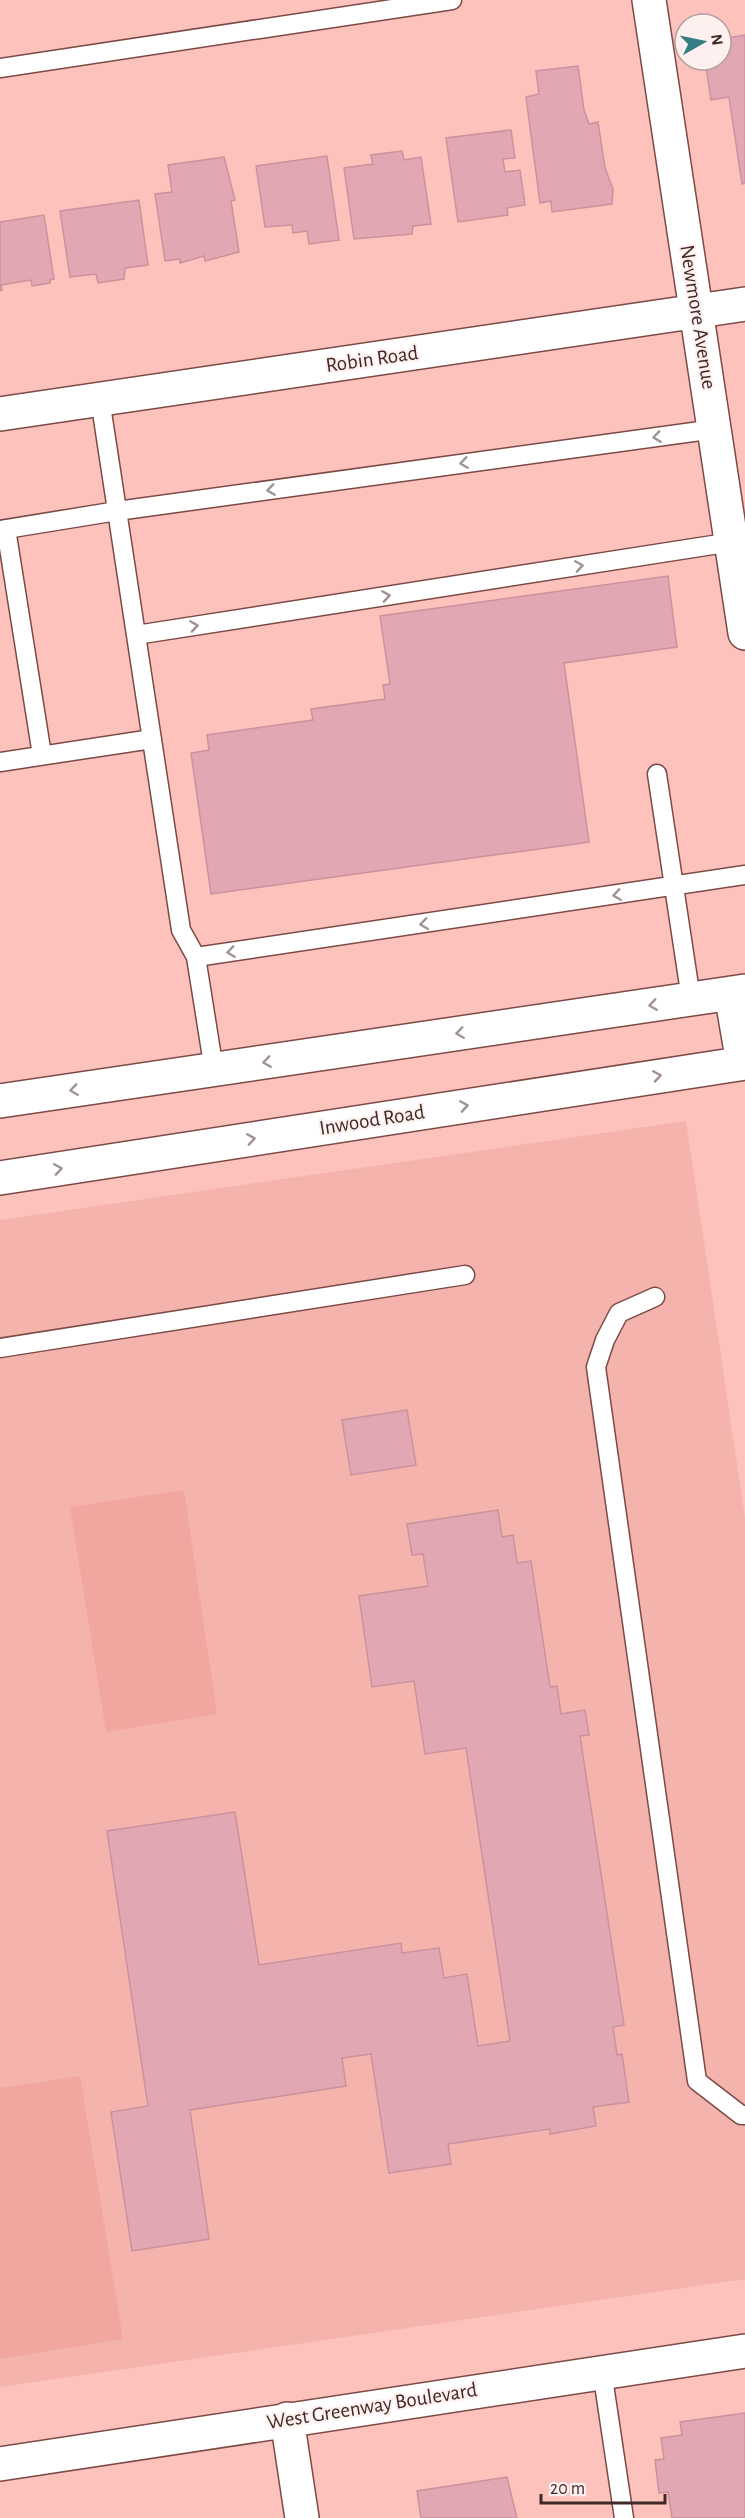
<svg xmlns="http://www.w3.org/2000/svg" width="745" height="2518" font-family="'Alegreya Sans',sans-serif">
<rect width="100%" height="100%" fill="#fdc2bc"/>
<path fill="#f4b3ac" d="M686 1121 745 1518V2279L0 2387V1220Z"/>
<path fill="#f1a7a0" d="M184 1490 217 1714 106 1732 70 1507Z
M80 2076 123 2339 0 2359V2088Z"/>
<path fill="#e1a8b4" stroke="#ca929d" stroke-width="1.5" d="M745 35V183L742 184 729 97 711 100 705 60H721V39Z
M578 66 584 110 589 124 598 122 605 168 613 189 612 204 552 212 551 201 540 203 526 97 539 94 536 71Z
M511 130 515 158 503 159 505 172 520 170 525 205 507 208 508 215 458 222 446 138Z
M402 151 404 160 421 157 431 224 413 226 412 234 354 239 344 168 373 164 371 155Z
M327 156 339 240 309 244 307 231 293 233 292 225 265 227 256 166Z
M224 157 235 200 231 201 239 252 205 261 204 256 180 263V259L165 261 155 194 172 192 168 165Z
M139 200 148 265 125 268 124 279 98 283 96 274 70 277 60 211Z
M44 215 54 279 50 280V283L32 286 31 280 1 285 2 290 0 291V222Z
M668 576 677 647 564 663 589 842 211 894 191 753 209 750 207 735 313 720 311 709 385 699 383 685 390 684 380 616Z
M407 1410 416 1465 351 1475 342 1420Z
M498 1510 502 1537 513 1535 517 1563 531 1561 550 1687 557 1686 561 1714 585 1710 589 1735 580 1736 624 2025 613 2027 617 2055 622 2054 629 2102 593 2107 596 2126 550 2134V2129L448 2144 451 2164 389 2173 371 2054 342 2058 346 2086 190 2110 209 2239 132 2251 111 2112 148 2106 107 1831 235 1812 259 1965 401 1943 402 1953 439 1948 444 1978 467 1974 478 2046 510 2041 466 1748 425 1754 414 1681 372 1687 359 1596 428 1586 423 1554 412 1555 407 1524Z
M745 2413V2518H672L668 2492 659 2493 655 2460 664 2459 661 2438 682 2435 680 2422Z
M507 2477 517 2518H421L417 2491Z"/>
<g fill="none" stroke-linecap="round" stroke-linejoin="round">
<defs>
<path id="service" d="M0 68 452 0
M100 399 181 930 196 957 214 1070
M6 529 42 755
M0 530 117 511 715 429
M136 635 732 542
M0 762 152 739
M657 774 691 999
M196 957 745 875
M655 1297 619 1313 605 1340 596 1367 697 2081 741 2115H745
M0 1348 465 1275
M602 2371 624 2518"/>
<path id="minor" d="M649 0 745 633
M0 414 745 304
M287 2419 302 2518
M0 2464 745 2351"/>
<path id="secondary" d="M731 993 743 1063
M0 1101 745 991
M0 1178 745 1063"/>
</defs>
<use href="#service" stroke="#7c4a46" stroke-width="21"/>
<use href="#minor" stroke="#7c4a46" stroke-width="36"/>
<use href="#secondary" stroke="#7c4a46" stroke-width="36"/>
<use href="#service" stroke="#fff" stroke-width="18"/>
<use href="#minor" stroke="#fff" stroke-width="33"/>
<use href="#secondary" stroke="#fff" stroke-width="33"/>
</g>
<defs><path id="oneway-chevron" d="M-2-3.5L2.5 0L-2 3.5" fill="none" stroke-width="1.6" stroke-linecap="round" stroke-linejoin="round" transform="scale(1.5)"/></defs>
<g stroke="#9f9493">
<use href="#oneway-chevron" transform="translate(657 437) rotate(172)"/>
<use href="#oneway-chevron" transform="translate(464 463) rotate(172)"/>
<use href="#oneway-chevron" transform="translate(271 490) rotate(172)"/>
<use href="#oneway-chevron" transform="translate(579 566) rotate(-9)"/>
<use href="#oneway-chevron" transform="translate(386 596) rotate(-9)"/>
<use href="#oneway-chevron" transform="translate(194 626) rotate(-9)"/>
<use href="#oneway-chevron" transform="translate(617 895) rotate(172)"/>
<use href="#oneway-chevron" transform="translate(424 924) rotate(172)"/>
<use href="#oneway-chevron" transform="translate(231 952) rotate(172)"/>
<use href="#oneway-chevron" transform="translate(653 1005) rotate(172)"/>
<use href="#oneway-chevron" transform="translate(460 1033) rotate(172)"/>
<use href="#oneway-chevron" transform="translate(267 1062) rotate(172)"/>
<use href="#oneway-chevron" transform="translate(657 1076) rotate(-9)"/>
<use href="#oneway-chevron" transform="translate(74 1090) rotate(172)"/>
<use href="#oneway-chevron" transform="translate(464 1106) rotate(-9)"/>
<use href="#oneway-chevron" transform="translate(251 1139) rotate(-9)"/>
<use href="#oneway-chevron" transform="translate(58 1169) rotate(-9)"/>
</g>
<g text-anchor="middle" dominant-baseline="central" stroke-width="4.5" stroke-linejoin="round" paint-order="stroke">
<g font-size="21" fill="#3f2927" stroke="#fdf0ef">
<text transform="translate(698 317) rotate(81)">Newmore Avenue</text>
<text transform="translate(372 359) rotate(-8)">Robin Road</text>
<text transform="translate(372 1120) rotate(-9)">Inwood Road</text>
<text transform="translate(372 2406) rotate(-9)">West Greenway Boulevard</text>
</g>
</g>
<g transform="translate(703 42) rotate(81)"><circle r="28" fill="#fdf0ef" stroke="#b1a09f" stroke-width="1.5"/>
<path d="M0-4.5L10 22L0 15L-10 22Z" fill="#357d85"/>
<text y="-9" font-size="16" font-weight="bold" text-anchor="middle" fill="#3f2927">N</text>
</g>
<path d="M541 2494v9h124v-9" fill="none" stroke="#3f2927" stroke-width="3"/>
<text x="550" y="2494" font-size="18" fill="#3f2927" stroke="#fdf0ef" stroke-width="4.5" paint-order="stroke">20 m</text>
</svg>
